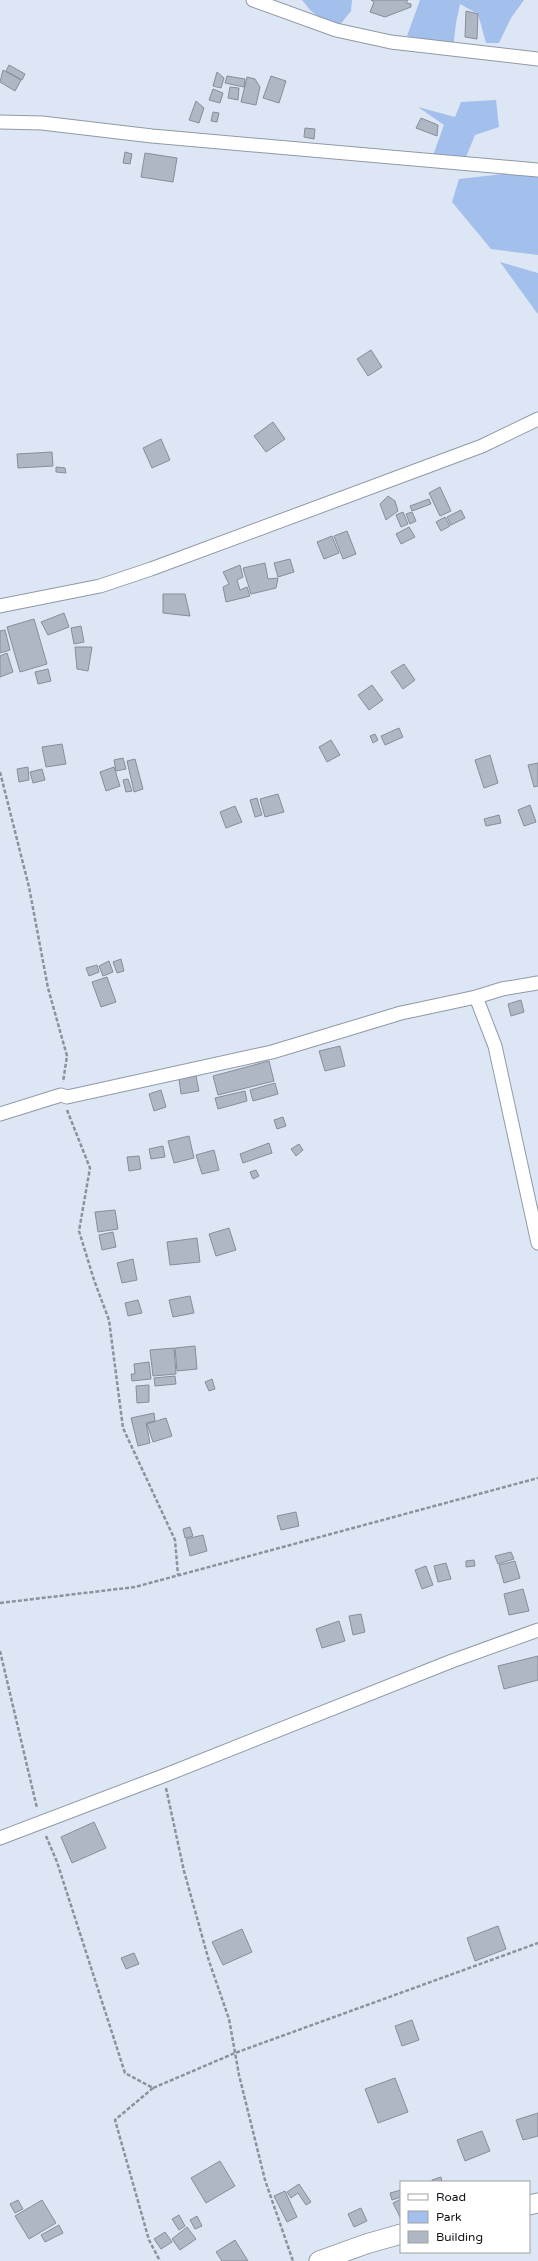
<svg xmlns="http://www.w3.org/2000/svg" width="538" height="2261" font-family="'Varela Round',sans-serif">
<rect width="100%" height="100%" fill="#dde6f4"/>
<path fill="#a3bfec" d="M302 0H352L351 11 336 30 310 10Z
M420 0H524L511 18 499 43H486L478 14 460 4 456 23 453 49 407 36Z
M496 100 499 127 475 135 466 157 431 161 444 125 418 107 455 117 461 102Z
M538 170V255L491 249 452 202 459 179Z
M500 262 538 273V314L537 313Z"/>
<path fill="#afb7c5" stroke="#868e9c" d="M371 0H408L406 3 411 4V7L385 17 370 12 374 2Z
M466 11 478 14 477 39 465 37Z
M9 65 25 74 22 80 6 71Z
M3 70 21 80 15 91 0 82Z
M217 72 224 78 221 88 213 86Z
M227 76 245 79 244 87 225 83Z
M271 76 286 81 279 103 263 98Z
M247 77 255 79 260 87 256 105 241 102Z
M230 87 239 88 238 100 228 98Z
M213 89 223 93 220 103 209 100Z
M196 101 204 108 199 123 189 120Z
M213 112 219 113 217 122 211 121Z
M421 118 438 125 437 136 416 128Z
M305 128 315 129 314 139 304 137Z
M125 152 132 154 130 164 123 163Z
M145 153 177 158 173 182 141 177Z
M371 350 382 367 368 376 357 359Z
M273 422 285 439 266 452 254 436Z
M161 439 170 460 152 468 143 448Z
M52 452 53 466 18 468 17 454Z
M56 467 65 468 66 473 56 472Z
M440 487 451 511 440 516 429 493Z
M388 496 395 501 398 511 386 520 380 504Z
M429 499 431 504 412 511 410 506Z
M461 510 465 518 451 525 447 517Z
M403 512 408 524 401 527 396 515Z
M412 512 416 521 410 524 406 514Z
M445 517 450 526 441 531 436 522Z
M409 527 415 537 401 544 396 534Z
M347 531 356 554 343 559 334 536Z
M332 536 339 553 324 559 317 542Z
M290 559 294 572 278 577 274 563Z
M265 563 268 579 278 578 276 588 251 594 243 568Z
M240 565 243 577 237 580 240 590 247 587 250 596 226 602 223 587 229 584 223 572Z
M163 594H185L190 616 163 613Z
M64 613 69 627 48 635 41 622Z
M34 619 47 664 20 672 7 627Z
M81 626 84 642 74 644 71 628Z
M5 630 10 650 0 653V631Z
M75 647H92L88 671 77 669Z
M7 653 13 672 0 677V656Z
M404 664 415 680 403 689 391 672Z
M48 669 51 681 38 684 35 672Z
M372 685 383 700 369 710 358 695Z
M399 728 403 737 385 745 381 736Z
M375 734 378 740 373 743 370 736Z
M331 740 340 755 327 762 319 747Z
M62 744 66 764 46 767 42 747Z
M490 755 498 783 484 788 475 760Z
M123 758 126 769 116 771 114 760Z
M135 759 143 789 134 792 127 761Z
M538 763V786L534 787 528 765Z
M28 767 29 780 19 782 17 769Z
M114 767 120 786 106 791 100 772Z
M42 769 45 780 33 783 30 772Z
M128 779 132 791 126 792 123 780Z
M278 794 284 812 265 817 260 799Z
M257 798 262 815 255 817 250 800Z
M530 805 536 822 524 826 518 810Z
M235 806 242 822 226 828 220 812Z
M499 815 501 823 486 826 484 819Z
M121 959 124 971 117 973 113 962Z
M109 961 113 972 103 976 99 966Z
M97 965 99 972 89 976 86 968Z
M107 977 116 1002 101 1007 92 982Z
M521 1000 524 1012 511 1016 508 1004Z
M340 1046 345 1066 325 1071 319 1051Z
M269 1061 274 1081 218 1095 213 1076Z
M196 1076 199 1091 181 1094 179 1079Z
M275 1083 278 1094 253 1101 250 1090Z
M161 1090 166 1107 154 1111 149 1094Z
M245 1091 247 1101 218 1109 215 1098Z
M283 1117 286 1126 277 1129 274 1120Z
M189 1136 194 1158 174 1163 168 1141Z
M269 1143 272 1153 243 1163 240 1154Z
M299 1144 303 1150 296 1156 291 1149Z
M163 1146 165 1157 151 1159 149 1149Z
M214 1150 219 1170 202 1174 196 1155Z
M139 1156 141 1169 129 1171 127 1157Z
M256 1170 259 1176 253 1179 250 1172Z
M115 1210 118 1229 98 1232 95 1212Z
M229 1228 236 1250 216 1256 209 1234Z
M113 1232 116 1247 102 1250 99 1235Z
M197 1238 200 1262 170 1265 167 1242Z
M133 1259 137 1280 122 1283 117 1263Z
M190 1296 194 1313 173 1317 169 1300Z
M138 1300 142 1313 128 1316 125 1303Z
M195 1346 197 1369 177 1371 175 1348Z
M174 1348 176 1374 153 1376 150 1350Z
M149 1362 151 1379 132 1381 131 1374H135L134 1364Z
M175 1376 176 1384 155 1386 154 1378Z
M212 1379 215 1389 209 1391 205 1382Z
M149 1385V1402L137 1403 136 1386Z
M154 1413 155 1421 146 1423 150 1443 138 1446 131 1418Z
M166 1418 172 1436 153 1442 147 1424Z
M296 1512 299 1526 281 1530 277 1516Z
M190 1527 193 1536 185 1538 183 1529Z
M203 1535 207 1551 190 1556 186 1539Z
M511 1552 514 1559 498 1564 495 1556Z
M474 1560 475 1566 466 1567V1561Z
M515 1561 520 1578 504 1583 499 1565Z
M446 1563 451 1579 438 1582 434 1566Z
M426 1566 433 1585 422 1589 415 1570Z
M523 1589 529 1611 509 1615 504 1594Z
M361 1614 365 1632 353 1635 349 1616Z
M339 1621 345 1641 322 1648 316 1629Z
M538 1656V1680L504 1689 498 1666Z
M94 1822 106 1848 72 1863 61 1837Z
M498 1926 506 1949 475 1961 467 1938Z
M242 1929 252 1952 223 1965 212 1942Z
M134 1953 139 1964 126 1969 121 1958Z
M412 2020 419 2040 402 2046 395 2026Z
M395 2078 408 2112 378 2123 365 2089Z
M538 2113V2136L523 2140 516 2120Z
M482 2131 490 2151 465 2161 457 2140Z
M220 2161 235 2186 206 2203 191 2178Z
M441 2177 442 2182H432V2180Z
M299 2184 311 2202 306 2205 298 2193 291 2198 287 2192Z
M401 2190V2197L392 2200 390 2193Z
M285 2191 297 2217 287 2222 274 2196Z
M401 2199V2219L393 2203Z
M18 2200 23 2209 15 2213 10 2204Z
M42 2200 56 2223 29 2239 15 2216Z
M361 2208 367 2221 354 2227 348 2214Z
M179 2215 185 2226 179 2230 172 2219Z
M197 2216 202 2226 195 2229 190 2220Z
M59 2225 63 2233 45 2242 41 2235Z
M187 2227 196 2239 180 2250 172 2239Z
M165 2232 172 2242 161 2249 154 2239Z
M235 2240 248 2261H222L216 2252Z"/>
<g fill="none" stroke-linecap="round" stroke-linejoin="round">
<defs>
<path id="minor" d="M253 0 336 30 391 42 538 59
M0 122 42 123 152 136 538 170
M0 606 100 586 151 569 482 446 538 419
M476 997 495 1046 538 1243
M0 1114 61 1095 67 1097 272 1052 401 1013 476 997 502 989 538 983
M0 1838 163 1776 452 1661 538 1630"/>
<path id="secondary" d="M529 2205 538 2203
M319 2261 366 2244 401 2234"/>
</defs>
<use href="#minor" stroke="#9099a6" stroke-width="15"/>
<use href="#secondary" stroke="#9099a6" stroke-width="21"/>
<path stroke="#8b929c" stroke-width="2.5" stroke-dasharray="4 2" stroke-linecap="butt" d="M0 772 29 887 48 988 67 1056 63 1082
M67 1110 90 1168 79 1231 94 1280 109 1320 123 1428 175 1540 178 1575
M0 1603 135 1587 538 1478
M0 1651 37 1808
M166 1788 184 1871 209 1961 229 2019 239 2075 265 2180 293 2261
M46 1836 57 1862 125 2073 153 2088 235 2053 538 1943
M153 2088 115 2120 149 2240 160 2261"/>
<use href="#minor" stroke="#fff" stroke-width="13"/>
<use href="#secondary" stroke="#fff" stroke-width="19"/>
</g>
<rect x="400" y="2181" width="130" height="72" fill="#ffffff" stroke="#a0a1a3"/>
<rect x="408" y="2194" width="20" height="6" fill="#ffffff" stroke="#a0a1a3"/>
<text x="436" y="2201" font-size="12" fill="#111419">Road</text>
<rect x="408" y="2211" width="20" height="12" fill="#a3bfec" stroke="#a0a1a3"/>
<text x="436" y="2221" font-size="12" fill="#111419">Park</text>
<rect x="408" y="2231" width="20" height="12" fill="#afb7c5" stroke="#a0a1a3"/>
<text x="436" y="2241" font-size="12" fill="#111419">Building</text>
</svg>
